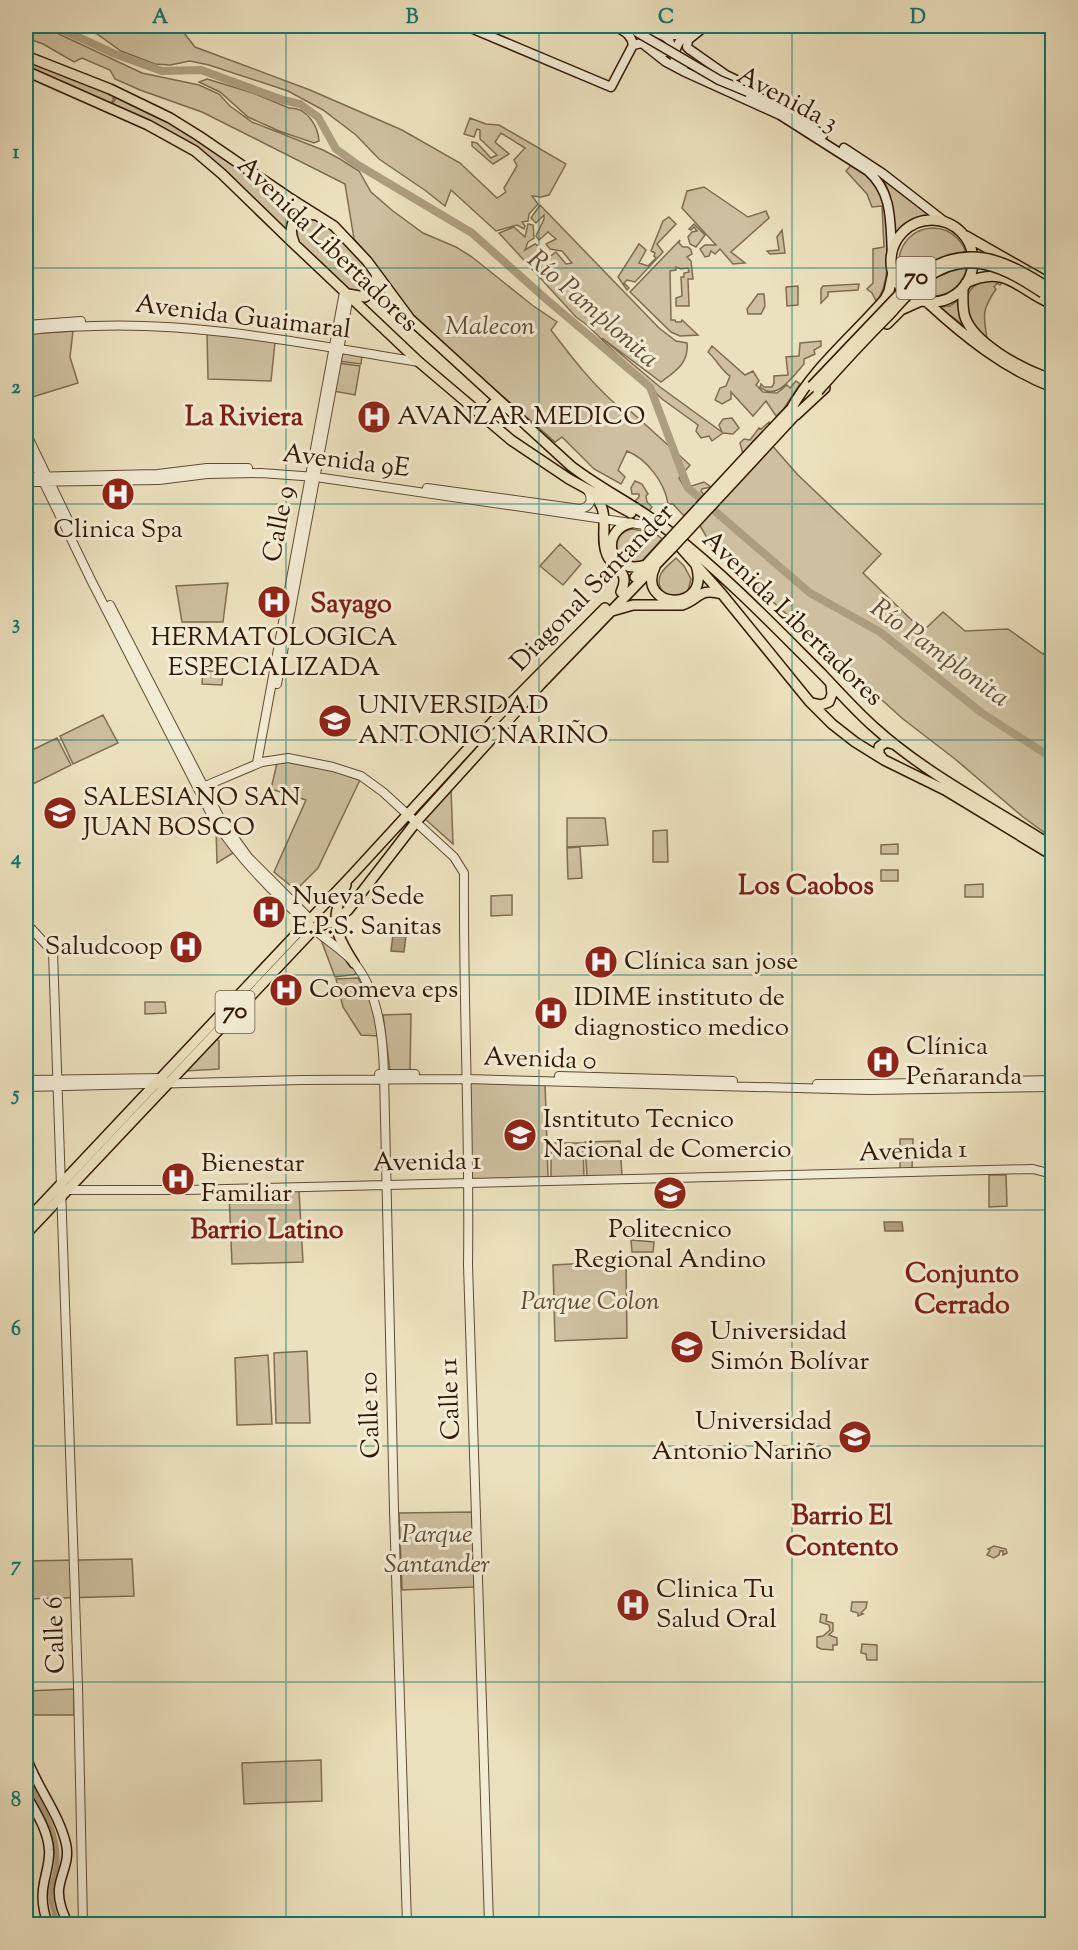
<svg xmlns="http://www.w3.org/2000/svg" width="1078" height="1950" font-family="'Sorts Mill Goudy',serif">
<rect width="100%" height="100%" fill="#ece1be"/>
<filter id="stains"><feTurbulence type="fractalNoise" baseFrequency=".00333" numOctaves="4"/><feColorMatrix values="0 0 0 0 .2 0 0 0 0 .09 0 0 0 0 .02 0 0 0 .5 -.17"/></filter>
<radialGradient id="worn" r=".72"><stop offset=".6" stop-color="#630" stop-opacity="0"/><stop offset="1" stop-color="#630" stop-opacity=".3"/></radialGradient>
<path fill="#cdbf9f" stroke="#806c52" stroke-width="1.5" d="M26 26H42L142 73 199 85 219 94 230 106 252 122 323 150 340 159 359 171 371 192 393 211 423 233 456 247 472 257 532 305 557 322 551 330C573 359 592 384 620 408H627L690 465 679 478 685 488 704 482 711 487 702 489 701 491 704 495 684 516 673 504H668C665 483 647 459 627 451L618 470 625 477 621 484 594 469 562 437 555 442 402 308 368 255 354 239 345 184 202 112 140 90 115 79 110 70 82 58 74 62 43 44 26 38Z
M79 26H153L184 33 195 47 310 90 402 130 460 163 497 198 506 192 504 188 517 166 514 160 525 148 501 133 495 142 509 154 493 164 472 146V142L477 143 491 158 497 155 480 139V130L477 129 474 137 464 134 470 118 486 124 499 125 566 164 549 195 541 197 532 196 538 204 529 214 528 221 522 222 525 226 524 229 517 225 496 231 451 190 445 206 426 191 379 159 356 135 323 110 288 91 209 65 190 61 170 65 155 64 121 51 97 34Z
M26 57 114 96C113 101 112 103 107 105L26 69Z
M207 79 253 93 289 108C307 107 318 126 319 141L314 143 279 131 248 117 220 92 199 82Z
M115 95 170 119 304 212 290 237 224 173 112 104 115 100Z
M854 162C862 169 873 177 878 186 889 206 894 285 876 301L872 293 867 289 873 283V249L884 247 882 206 872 207 867 194 846 171Z
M883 180 929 215C913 216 902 222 895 236 893 217 894 197 883 180Z
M704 187 748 217 766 211 769 218 731 252 745 263 733 264 720 249 715 254 711 251 709 256 705 257 700 249 705 245H716L682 208 687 191Z
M540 205 659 328 676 341 687 343C689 363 676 371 661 382L602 338 660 387 722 432 719 425 723 419 732 418 739 428 733 434 723 433 712 441 709 436 701 438 696 431 698 425 662 399 587 325 576 317 499 233 514 227 525 237 528 224 533 225 534 238 528 242 525 250 535 244 541 248 543 256 548 258 556 252 566 264 572 263 562 251 550 249 546 244 556 239 548 232 539 240 536 236 544 219V215L536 223 531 218Z
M304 215 329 224 374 274 369 293 353 294 298 243 293 227Z
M669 217 676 224 657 244 663 252 635 282 627 280 624 283 629 288 627 290 618 277 639 244 646 250 639 263 648 266 656 258 654 256 655 253 651 251 663 221Z
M694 224 705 235 696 247 690 244 688 237 692 232 697 231 694 227 691 230 689 229Z
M899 262a34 34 0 1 1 68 0a34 34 0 1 1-68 0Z
M782 230 785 253 770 254 767 251 779 250 777 237Z
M680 240 679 243 683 247H688L691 250 692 254 687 257 691 261 693 279H688L689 306H676V298L682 296 681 277H684V273L689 272 688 268 681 269 676 267V270L670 271 671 320H675L676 322H681L682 320 698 335 680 336 671 332 630 292Z
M983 280 1004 281 1000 285 997 283 994 287 996 289C982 310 983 314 987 338L983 340C970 319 953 296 983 280Z
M859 284 858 290 828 292V296L821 303V289L823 286Z
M798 286V305L787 306 786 287Z
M758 294H764L765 306 761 314H748L747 309Z
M959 300C957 313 960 322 970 330L939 307 950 306Z
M73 331 70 357 78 383 26 399V334Z
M207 332 275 342 271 381 208 379Z
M821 341V346L814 350 815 354 804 359V364C793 376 777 402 760 387L761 384 764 387H772L774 383V376L788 375 786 357 799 356 800 343Z
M712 346 745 375 753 371 759 381 756 385 763 392 777 393 787 385 790 388 796 381 800 384 783 410 776 416 766 401 753 416 731 392V399L722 404 715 400 720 388 726 386 730 376C722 371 716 359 708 352Z
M339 353 362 356 361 364 338 361Z
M337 363 360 366 355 395 333 391Z
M769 422 770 425 743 454 740 443 744 439 750 440 759 428 761 429Z
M769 442 798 475 881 554 863 573 923 631 943 612 965 631 1008 629 1043 654 1052 646V838L1023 817 955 759 903 719 713 548 699 524Z
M635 481 642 484 648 494 646 496 647 502 652 507 649 511 635 501 639 497V494H632L631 488Z
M632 529 655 533 662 539 640 563C611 564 608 535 632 529Z
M560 544 581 564 563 585 540 566Z
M676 558 684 566 691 579 688 591C685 593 683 595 679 596 667 600 656 588 660 576 662 569 671 563 676 558Z
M228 583 223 622H182L176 586Z
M203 670 223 673 222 685 202 684Z
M103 715 118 743 73 764 60 736Z
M57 738 71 765 33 784 26 769V753Z
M291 762 321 765 360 780 318 868 296 890 274 872 306 800 271 789 277 763Z
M451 789 453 844 424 818Z
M567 818H605L608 845 567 847Z
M216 828 233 853 217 863Z
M667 830 668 862H653V831Z
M898 844V854H881V845Z
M580 847 582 878 568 879 567 848Z
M881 870H898V881H881Z
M983 884V897H965V885Z
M512 895V915L491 916V896Z
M320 937 342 953 358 974 335 977Z
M358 978C370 996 375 1015 379 1036L361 1035 343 1007 336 979Z
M145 1002H165L166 1013 145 1014Z
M411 1014 410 1072 390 1071 383 1015Z
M216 1038 219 1041V1069L186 1071Z
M468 1081 545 1082 548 1178 469 1179Z
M900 1139H913L912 1170H900Z
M620 1141 622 1177 587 1178 585 1142Z
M551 1143H583L584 1178 551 1179Z
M989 1175H1006L1007 1206 989 1207Z
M299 1191 303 1262 232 1264 229 1193Z
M631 1240 654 1242 653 1252H632Z
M626 1261 627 1338 555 1341 553 1265Z
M307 1351 310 1423H276L274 1353Z
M268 1355 272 1424 237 1425 235 1358Z
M472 1512 474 1587 402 1590 399 1513Z
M994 1546 1006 1549 1007 1553 1003 1555V1551H1000L999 1555 994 1558 987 1555 990 1550 988 1549Z
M132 1559 134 1596 26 1599V1561Z
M852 1602H867L866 1608 861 1613 863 1614 858 1616V1613L851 1611Z
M821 1614 827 1615 826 1621 833 1623V1631L829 1635 837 1638V1645H833V1650L821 1649 817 1647V1637L823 1636 830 1630 829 1625 820 1622Z
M862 1644 877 1645V1660H867L866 1654 861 1653Z
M74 1689V1715H26V1691Z
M321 1760 322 1801 244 1804 242 1763Z"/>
<path fill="#ad9d7f" stroke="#7c684e" stroke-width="1.5" d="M394 925 407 927 404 952 391 951Z
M884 1222H902L903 1231H885Z"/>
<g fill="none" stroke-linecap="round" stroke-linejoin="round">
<path stroke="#ad9d7f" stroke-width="5" d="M26 1776C39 1802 58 1830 57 1860 57 1871 52 1881 51 1892 50 1903 54 1914 58 1924"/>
<path stroke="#ad9d7f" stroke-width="8" d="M54 26 115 54 162 71 201 70 283 100 300 104 318 117 336 149 358 165 472 233 546 299 650 387 688 488 810 593 880 632 982 713 1052 758"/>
<defs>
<path id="tertiary" d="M638 26 664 36 676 35 710 26
M26 325 81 321
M26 331C47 327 71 327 94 326 203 322 312 345 419 362
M26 433 74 532
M26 446 92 582 213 818C240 860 276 896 314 929 327 941 345 951 356 965 379 995 383 1037 384 1074L394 1510 407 1924
M26 477 158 474 207 468H248
M26 482 159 480 207 474 261 473 316 477 658 527
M427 488 580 509C591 507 593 499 588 491
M110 605 220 818 248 857 307 916
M277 684 349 296
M257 763 344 292
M198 789 262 762 288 758 333 767 361 776 383 792 454 857 464 873C463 1004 470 1134 468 1265L489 1924
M26 923 53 952 78 1686 83 1924
M379 1074H415
M559 1076 733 1081
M26 1080 163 1078
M817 1084H869L1052 1080
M26 1087 302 1080 466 1079 869 1090 1052 1087
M65 1190H186L1033 1169 1052 1174
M221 1924 407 1921"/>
<path id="secondary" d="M466 26 611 87 633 45
M614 26C623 31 631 33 633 45
M703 28 688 40 687 47 689 49 726 75 757 90
M633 45 642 43 666 62 683 71 780 115 868 171C893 193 890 222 892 253
M663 52H666L671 46 669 40 664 36
M684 66 675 60C673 49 680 40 687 32
M748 92 783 109 823 135
M844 148 882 173 945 222
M26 1756C36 1786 59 1813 66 1844 70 1861 61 1873 59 1889 58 1902 63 1913 68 1924
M26 1794C35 1811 48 1830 49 1850 50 1861 46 1872 44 1883 41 1897 43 1911 48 1924"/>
<path id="primary" d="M26 56 110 89 170 118 199 136 288 197 334 226 367 261 410 319 571 466C602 490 639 507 670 532 725 575 774 626 823 675 840 693 856 711 874 727 927 775 992 807 1052 846
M26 71 148 125 195 151 222 174 290 240 419 362 511 440 569 479 631 513
M891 261a41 41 0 1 1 82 0a41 41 0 1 1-82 0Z
M966 236 1052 285
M294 242C287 225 295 210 315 215
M966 283C1007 264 1018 290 1052 304
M963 288C963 297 962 308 965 317 974 343 1019 367 1043 376
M348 294 365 297C374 291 378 285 376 274
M927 302C965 337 1004 368 1052 387
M887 324 901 310 921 301
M790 411C813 368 853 336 885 299L889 291 893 272
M796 415 825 388
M487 419C487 412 488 409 493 404L504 405
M756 446 792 408
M762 451 799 411
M594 494C598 500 602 505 603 512 606 526 601 542 607 555 614 571 631 570 621 592
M631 523C599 530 608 577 646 565
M681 548 722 594 809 701 832 724 855 742 884 760 945 790 1052 855
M655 567C635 609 712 614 696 565
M635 577 667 542
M612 611 633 605H682C700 599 699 587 722 594
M811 703 821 705 829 702 832 694 831 685
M883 759 879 754V747L886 742 893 744
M346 885C329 919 334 932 354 963
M26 1221 352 875 499 715 605 608
M26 1234 315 928 336 920 348 910 416 822 541 684 673 547"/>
</defs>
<use href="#tertiary" stroke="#614b33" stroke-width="10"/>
<use href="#secondary" stroke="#331905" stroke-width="11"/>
<use href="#primary" stroke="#331905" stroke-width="12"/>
<use href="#tertiary" stroke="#f3ecd5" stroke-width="8"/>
<use href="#secondary" stroke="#f3ecd5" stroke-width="8"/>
<use href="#primary" stroke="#ece1be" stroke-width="9"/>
<defs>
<path id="secondary-bridge" d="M637 32 719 80 748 92"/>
<path id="primary-bridge" d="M812 386 913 280C964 239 1004 259 1052 290
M818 391C841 365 865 339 890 314 901 302 912 288 925 279 968 247 1005 268 1043 293
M667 542 756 446
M673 547 762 451"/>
</defs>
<use href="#secondary-bridge" stroke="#331905" stroke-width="11" stroke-linecap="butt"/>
<use href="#primary-bridge" stroke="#331905" stroke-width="12" stroke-linecap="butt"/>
<use href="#secondary-bridge" stroke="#f3ecd5" stroke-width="8"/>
<use href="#primary-bridge" stroke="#ece1be" stroke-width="9"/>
</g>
<path fill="none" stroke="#0f766e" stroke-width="1.5" stroke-opacity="0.55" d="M286 26V1924M539 26V1924M792 26V1924M26 268H1052M26 504H1052M26 740H1052M26 975H1052M26 1210H1052M26 1446H1052M26 1682H1052"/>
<defs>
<symbol id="hospital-disc" viewBox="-11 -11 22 22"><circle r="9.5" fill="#8f2418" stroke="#f3ecd5"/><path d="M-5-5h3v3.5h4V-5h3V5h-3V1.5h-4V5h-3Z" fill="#fff"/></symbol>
<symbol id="university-disc" viewBox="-11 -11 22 22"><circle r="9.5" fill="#8f2418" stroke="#f3ecd5"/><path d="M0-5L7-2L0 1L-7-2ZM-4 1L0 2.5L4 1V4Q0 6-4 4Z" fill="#fff"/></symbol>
</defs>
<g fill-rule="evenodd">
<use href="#hospital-disc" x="355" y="398" width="38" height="38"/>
<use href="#hospital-disc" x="99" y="475" width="38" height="38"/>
<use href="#hospital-disc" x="255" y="583" width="38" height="38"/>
<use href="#university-disc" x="316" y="702" width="38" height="38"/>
<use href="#university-disc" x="41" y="794" width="38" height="38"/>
<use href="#hospital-disc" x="250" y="893" width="38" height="38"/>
<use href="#hospital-disc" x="167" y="928" width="38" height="38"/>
<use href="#hospital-disc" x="582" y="943" width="38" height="38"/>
<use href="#hospital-disc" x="267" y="971" width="38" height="38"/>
<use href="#hospital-disc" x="532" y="994" width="38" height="38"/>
<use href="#hospital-disc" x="864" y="1043" width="38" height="38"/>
<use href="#university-disc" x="501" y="1116" width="38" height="38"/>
<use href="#hospital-disc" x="159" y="1160" width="38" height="38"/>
<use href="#university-disc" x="651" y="1174" width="38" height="38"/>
<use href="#university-disc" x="668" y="1328" width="38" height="38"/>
<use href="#university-disc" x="836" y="1418" width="38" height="38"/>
<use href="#hospital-disc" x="614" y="1586" width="38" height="38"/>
</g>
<g text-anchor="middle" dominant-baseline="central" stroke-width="6" stroke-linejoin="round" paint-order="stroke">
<g fill="#f3ecd5" stroke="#6d5843" stroke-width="1.5">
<rect x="896.5" y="257" width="39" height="42" rx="4.5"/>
<rect x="215.5" y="991" width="39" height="42" rx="4.5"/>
</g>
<g font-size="24" font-weight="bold" fill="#331905">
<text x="916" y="278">70</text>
<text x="235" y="1012">70</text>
</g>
<g font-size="26" fill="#331905" stroke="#f3ecd5">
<text transform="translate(787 100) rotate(28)">Avenida 3</text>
<text transform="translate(327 245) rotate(44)">Avenida Libertadores</text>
<text transform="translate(243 318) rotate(7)">Avenida Guaimaral</text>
<text transform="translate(346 462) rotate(7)">Avenida 9E</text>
<text transform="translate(280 524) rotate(-79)">Calle 9</text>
<text transform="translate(593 588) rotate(-46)">Diagonal Santander</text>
<text transform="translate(792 619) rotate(44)">Avenida Libertadores</text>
<text transform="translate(540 1060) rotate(2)">Avenida 0</text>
<text transform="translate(913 1152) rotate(-2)">Avenida 1</text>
<text transform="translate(427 1163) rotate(-1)">Avenida 1</text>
<text transform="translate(451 1399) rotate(-92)">Calle 11</text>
<text transform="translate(371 1415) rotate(-92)">Calle 10</text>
<text transform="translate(56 1635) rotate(-92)">Calle 6</text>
</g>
<g font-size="26" font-style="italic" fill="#614b33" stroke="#f3ecd5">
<text x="490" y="327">Malecon</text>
<text x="590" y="1302">Parque Colon</text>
<text x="437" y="1535">Parque<tspan x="437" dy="30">Santander</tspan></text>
</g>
<g font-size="26" fill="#331905" stroke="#f3ecd5" text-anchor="start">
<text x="397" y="417">AVANZAR MEDICO</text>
<text x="118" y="530" text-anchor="middle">Clinica Spa</text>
<text x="274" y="638" text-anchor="middle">HERMATOLOGICA<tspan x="274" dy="30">ESPECIALIZADA</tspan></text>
<text x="358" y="706">UNIVERSIDAD<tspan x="358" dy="30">ANTONIO NARIÑO</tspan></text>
<text x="83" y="798">SALESIANO SAN<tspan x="83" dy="30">JUAN BOSCO</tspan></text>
<text x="292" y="897">Nueva Sede<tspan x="292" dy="30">E.P.S. Sanitas</tspan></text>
<text x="163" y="947" text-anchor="end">Saludcoop</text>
<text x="624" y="962">Clínica san jose</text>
<text x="309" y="990">Coomeva eps</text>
<text x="574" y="998">IDIME instituto de<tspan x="574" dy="30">diagnostico medico</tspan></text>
<text x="906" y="1047">Clínica<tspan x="906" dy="30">Peñaranda</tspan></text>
<text x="543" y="1120">Isntituto Tecnico<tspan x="543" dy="30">Nacional de Comercio</tspan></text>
<text x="201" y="1164">Bienestar<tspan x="201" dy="30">Familiar</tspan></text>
<text x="670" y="1230" text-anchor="middle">Politecnico<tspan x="670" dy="30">Regional Andino</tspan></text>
<text x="710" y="1332">Universidad<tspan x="710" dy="30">Simón Bolívar</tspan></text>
<text x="832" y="1422" text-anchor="end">Universidad<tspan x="832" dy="30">Antonio Nariño</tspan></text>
<text x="656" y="1590">Clinica Tu<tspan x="656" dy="30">Salud Oral</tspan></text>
</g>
<g font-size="27" font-style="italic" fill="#644e36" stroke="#f3ecd5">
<text transform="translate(592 310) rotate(41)">Río Pamplonita</text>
<text transform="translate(939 654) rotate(36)">Río Pamplonita</text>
</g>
<g font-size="27" font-weight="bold" fill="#7a1f14" stroke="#f3ecd5">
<text x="244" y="418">La Riviera</text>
<text x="351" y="605">Sayago</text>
<text x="806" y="887">Los Caobos</text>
<text x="267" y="1231">Barrio Latino</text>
<text x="962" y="1275">Conjunto<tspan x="962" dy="31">Cerrado</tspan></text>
<text x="842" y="1517">Barrio El<tspan x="842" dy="31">Contento</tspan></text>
</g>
</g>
<rect width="1078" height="1950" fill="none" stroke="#ece1be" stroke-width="66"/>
<rect x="33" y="33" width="1012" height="1884" fill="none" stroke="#0f766e" stroke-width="2"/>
<g font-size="20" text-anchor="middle" font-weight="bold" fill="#0f766e">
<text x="160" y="23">A</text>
<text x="412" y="23">B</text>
<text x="666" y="23">C</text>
<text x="918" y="23">D</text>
<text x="16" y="158">1</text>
<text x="16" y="393">2</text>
<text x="16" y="629">3</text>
<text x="16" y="864">4</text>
<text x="16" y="1100">5</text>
<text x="16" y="1335">6</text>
<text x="16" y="1571">7</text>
<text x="16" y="1806">8</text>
</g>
<rect width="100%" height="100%" filter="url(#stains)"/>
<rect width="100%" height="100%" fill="url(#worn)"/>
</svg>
